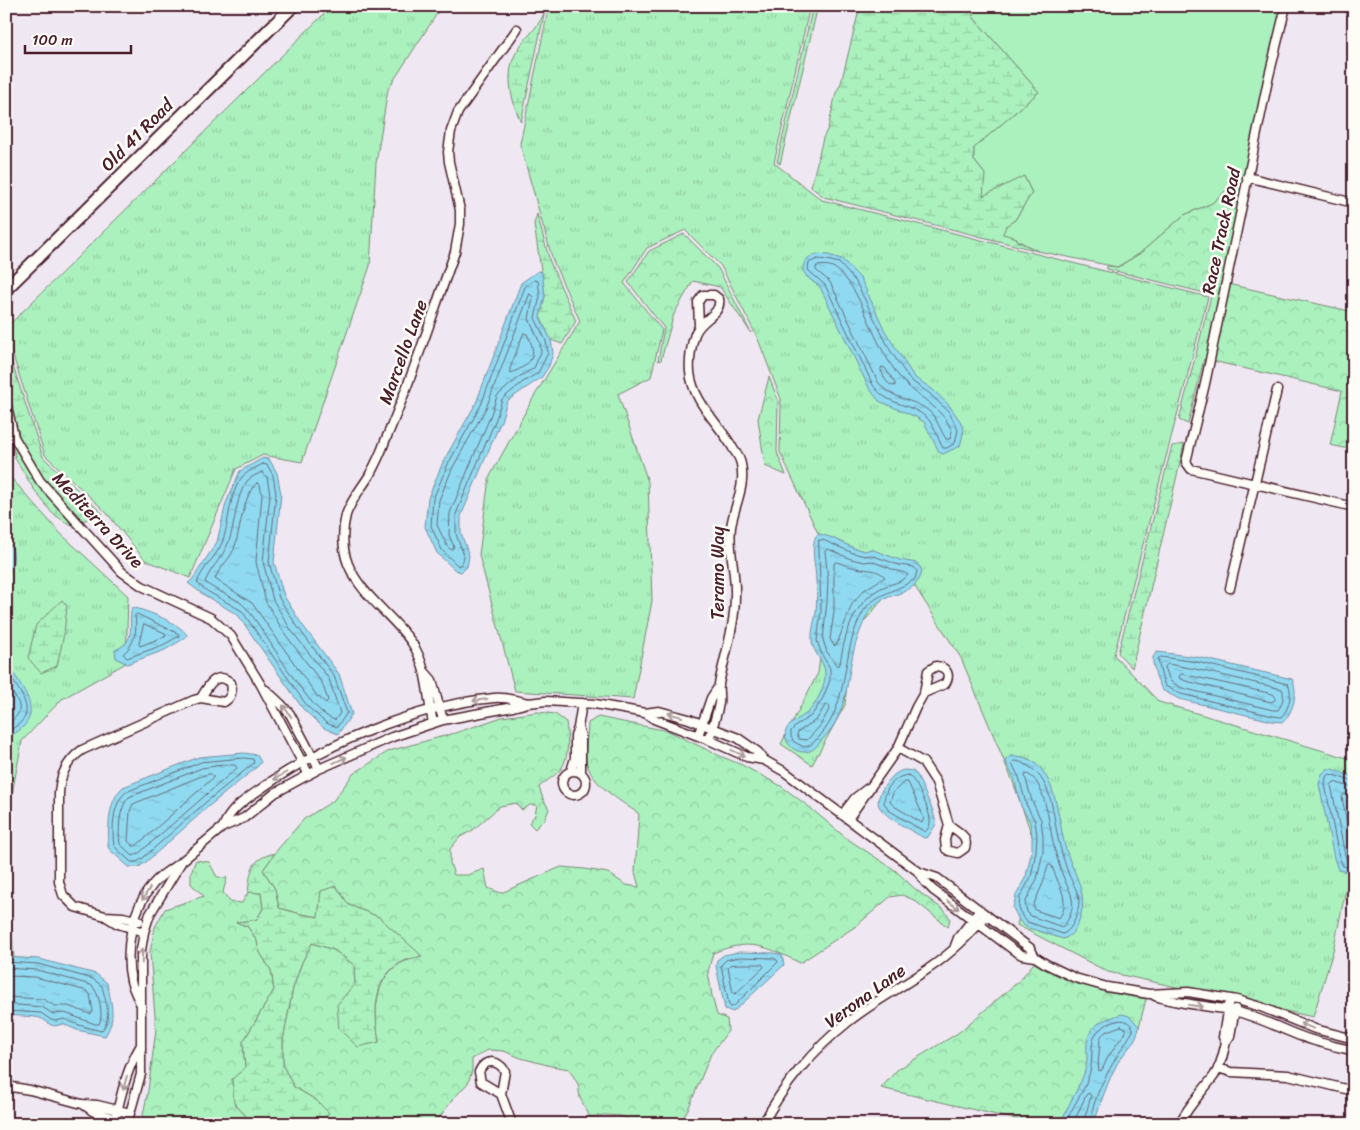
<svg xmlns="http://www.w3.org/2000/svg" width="1360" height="1130" font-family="Sriracha,sans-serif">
<defs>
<pattern id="grass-tufts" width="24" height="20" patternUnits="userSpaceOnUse" patternTransform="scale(1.25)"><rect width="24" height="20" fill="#aaf1be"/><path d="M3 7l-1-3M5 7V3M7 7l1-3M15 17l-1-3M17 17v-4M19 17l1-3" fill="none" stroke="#94cea3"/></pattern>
<pattern id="forest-crowns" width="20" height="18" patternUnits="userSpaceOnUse" patternTransform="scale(1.25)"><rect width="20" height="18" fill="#aaf1be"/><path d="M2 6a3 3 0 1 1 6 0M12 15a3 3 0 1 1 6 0" fill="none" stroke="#94cea3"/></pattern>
<pattern id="wetland-marsh" width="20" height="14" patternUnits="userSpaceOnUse" patternTransform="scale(1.25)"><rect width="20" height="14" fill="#aaf1be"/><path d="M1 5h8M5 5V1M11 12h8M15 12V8" fill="none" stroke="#94cea3"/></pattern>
<pattern id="water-ripples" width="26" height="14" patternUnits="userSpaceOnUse" patternTransform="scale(1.25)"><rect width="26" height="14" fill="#90daf1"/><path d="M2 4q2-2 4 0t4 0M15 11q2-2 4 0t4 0" fill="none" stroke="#7ebbcf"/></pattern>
</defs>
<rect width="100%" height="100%" fill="#efe7f2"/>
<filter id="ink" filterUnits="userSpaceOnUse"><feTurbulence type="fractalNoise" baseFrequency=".02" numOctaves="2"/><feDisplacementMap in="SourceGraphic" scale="10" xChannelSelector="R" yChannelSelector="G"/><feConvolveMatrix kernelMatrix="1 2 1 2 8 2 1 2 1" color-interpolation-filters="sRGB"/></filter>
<g filter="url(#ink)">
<path fill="url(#grass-tufts)" stroke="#7a8874" d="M332 6H442L388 89 376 163 370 266 302 462 263 455 236 469 190 578 145 560 105 511 45 455 6 334V328Z
M549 6H810L774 163 822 200 1208 297 1114 655 1159 702 1354 760V851L1333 951 1313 1017 1108 972 1017 925 1035 844 1013 782 961 658 912 582 890 591 851 637 845 705 812 765 781 744 818 673 832 563 780 452 781 399 758 339 721 266 685 230 647 248 624 283 662 330 651 377 618 394 648 482 652 601 633 699 515 691 479 555 489 478 532 400 580 321 553 261 520 144Z
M6 472 59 532 128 596 126 663 62 699 22 741 6 826Z
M6 857 14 958 6 957Z"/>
<path fill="url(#forest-crowns)" stroke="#7a8874" d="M813 6H818L780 164 777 162Z
M1243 185 1223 283 1354 312V450L1330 445 1342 391 1204 359 1188 424 1179 420 1211 296 1209 294 1107 269V266L1118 267 1139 254 1184 215 1212 203 1231 186Z
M684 234 718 268 751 333 720 287 693 281 674 314 661 360 658 361 664 328 628 282 649 251Z
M769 377 778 400 777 452 786 475 765 466 758 419Z
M538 712 555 714 566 722C568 736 570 756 561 769 556 775 546 781 539 787L543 799 549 809 545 819 535 829 529 823 535 815 537 805H530L522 810 516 803 500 806 473 830 460 837 450 849V863L454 875H468L484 869 488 888 501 893 561 867 585 869 608 873 626 885 639 887 635 872 639 814C620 800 589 784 586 759 585 747 588 735 588 723L598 717 668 731 720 756 742 765 781 786 808 806 846 838 895 870 915 889 944 910 950 918 948 927 914 900 902 895 890 897 856 926 800 963C766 946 750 938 713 953L708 972 712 996 717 1015 727 1019 728 1031 711 1054 689 1107 680 1124H636L621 1116 604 1115 590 1117 580 1098 578 1084 569 1069 551 1066 521 1058 504 1051 488 1050 472 1059V1071L468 1083 453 1099 439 1118 440 1124H319L329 1113 316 1100 294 1087 283 1066V1040L293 988 302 962 312 943 334 950 354 965 355 983 379 1042C374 1014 373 981 399 964 405 960 415 959 422 957L379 917 349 905 336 886 319 917 301 914 279 908 275 889 263 870 278 849 304 819 333 801 353 774 389 751 455 733 502 717Z
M196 860 209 862 217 877 227 878 223 892 230 902 242 903 248 892 261 893 263 909 256 920 237 922 248 927 257 941 259 951 271 970 274 990 243 1042 245 1068 234 1103 253 1124H141L148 1091 156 1029 150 952 155 927 165 909 204 896 191 884V872Z
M1038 958 1060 971 1105 992 1146 999 1138 1031 1112 1069 1093 1124H1035L881 1088 897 1070 958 1033 1019 981Z"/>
<path fill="url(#wetland-marsh)" stroke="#7a8874" d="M860 6H970L974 18 1039 92 974 148V160L985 174 1024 176 1032 193 1015 220 1006 226 1017 238V241L1038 251 824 197 811 187 823 138 828 128 836 93 841 83Z
M545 10 521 122C510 98 503 68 521 45 530 33 541 24 545 10Z
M537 214 550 262 576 321 562 344 551 340 540 317 545 296 534 224Z
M6 345 43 457 103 514 70 525 52 513 33 488 15 458 6 404Z
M1184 444 1179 467 1132 668 1118 653 1172 446Z
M62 600 67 606 64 634 57 666 41 673 28 658 36 625Z
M275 853 263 870 275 889 279 908 301 914 318 917 321 891 336 886 349 905 379 917 422 956C415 958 406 959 400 963 372 980 374 1014 379 1042L358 1047 339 1029 337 1005 355 983 354 965 334 950 312 943 302 962 293 988 283 1040V1066L294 1087 316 1100 329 1113 319 1124H253L234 1103 232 1079 245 1068 243 1042 274 990 271 970 259 951 257 941 248 927 236 922 256 920 263 909 261 893 248 892C251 870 250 859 275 853Z"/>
<path fill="#aaf1be" stroke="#7a8874" d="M970 6H1286L1243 185 1231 186 1212 203 1184 215 1139 254 1117 267 1038 251 1017 240V238L1003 234 1006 226 1015 220 1032 193 1024 176 983 196 985 174 974 160V148L1039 92 974 18Z"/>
<path fill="url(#water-ripples)" stroke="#748fa2" d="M817 254 828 255 842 259 861 279 885 331 914 377 932 389 949 405 960 421 964 430 960 446 943 454 939 452 924 422 916 417 879 401 869 388 820 287 807 277 803 271C803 261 807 257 817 254Z
M538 271 542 272 545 296 540 317 551 340 553 353 549 366 542 377 507 401 501 421 461 516V533L469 556 467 567 461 572 455 570 437 553 425 527 428 498 443 462 476 403 521 283Z
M263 458 269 459 277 473 281 494 274 562 284 596 301 623 339 674 352 714 338 734 324 728 303 709 238 615 204 595 188 583 192 580 217 542 226 503 240 471Z
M819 534 830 537 854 548 865 551 871 549 900 560 917 563 922 571C917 596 891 591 875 605 867 612 863 624 859 634 844 672 853 708 822 740 817 746 813 752 804 752 798 752 792 749 788 743 778 727 797 721 807 713 817 704 826 685 825 672 824 661 813 653 812 641 811 631 815 621 816 611 817 601 817 591 816 581 816 566 810 549 816 536Z
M6 538C20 557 11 564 6 584Z
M132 607C147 611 178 622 187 635L185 638 165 650 127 664 116 658 115 650C138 641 127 625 132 607Z
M1157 652 1197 657 1292 679C1299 692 1293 712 1283 722L1272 721 1179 699 1162 690 1156 676 1153 663V657Z
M6 662C24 690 50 718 6 738Z
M244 753 257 755 261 762 258 766 209 806 146 862 139 867H129L110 850 108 847C109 826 107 802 123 787L199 757Z
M1011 756C1056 754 1057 816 1065 846 1073 875 1091 893 1078 923 1075 931 1071 936 1063 939L1026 927 1020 922 1013 908 1016 895 1026 876 1032 850V836L1030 822 1021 806 1014 778 1007 765 1006 759Z
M1327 769H1332L1354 777V872L1352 873 1338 870 1334 858 1319 784 1322 774Z
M904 770 913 771 917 775 933 811 936 824 928 837 924 838C914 832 884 817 879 806 876 799 882 789 886 784 891 777 896 772 904 770Z
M739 952 774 953 782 955 784 965 733 1012 725 1009 716 966 717 960 724 955Z
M6 957 39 959 96 974 107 983C111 1003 117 1018 105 1036L77 1030 63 1024C48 1029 51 1022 40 1018 34 1016 14 1016 6 1015Z
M1122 1014 1129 1016 1139 1026C1138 1041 1124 1052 1117 1064 1107 1083 1100 1104 1094 1124H1061C1067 1104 1081 1087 1086 1067 1089 1055 1083 1041 1092 1030 1099 1020 1110 1018 1122 1014Z"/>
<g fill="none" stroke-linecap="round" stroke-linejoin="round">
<path stroke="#666a7a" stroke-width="1" d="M818 259 827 260 839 263 856 282 890 350 910 380 929 393 949 412 958 430 955 443 947 448H943C938 439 934 424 926 417 908 402 887 406 873 385L825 285 808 270 809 263Z
M817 266C823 265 831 265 836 269 859 287 868 325 883 351 889 362 898 377 907 385 923 400 943 409 952 431L950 439H946C941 432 938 421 932 414 917 398 892 401 878 382L830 282 816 270Z
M535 280 538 281 540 296 535 318 546 341 548 353 538 373 523 382 502 399 496 419 456 514V534L464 556 462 564 458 566 442 550 431 526 433 499 448 464 481 405 525 287Z
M530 294 533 297 529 319 540 343 541 352 534 368 519 377 497 396 490 417 450 513 449 535 454 547 451 550 447 546 437 525 439 500 453 467 486 408Z
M524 333 527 334C538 355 533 364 511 373L510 369Z
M882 367 885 368 895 383V386C887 386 884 377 881 370Z
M263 464 267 465 273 475 276 494 269 562 279 598 297 626 334 676 347 713 337 727 326 723 307 706 242 611 207 591 197 583C202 568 216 557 222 543 230 522 228 494 243 476 248 471 257 467 263 464Z
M262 472 267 477 270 495 263 562 273 600 291 630 329 679 340 713 335 720C309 714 266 631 247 609 237 596 217 593 205 582 210 569 220 560 226 548 236 530 234 496 248 480 251 477 258 474 262 472Z
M257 483 260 485 262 495 256 562 266 602 285 634 322 683 328 700 326 703 317 696 252 603 215 579C219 567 232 558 235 546 240 530 244 492 257 483Z
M819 540H823L853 553 865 556 871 555 899 565 914 567 917 571 915 579 910 582C894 592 874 594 863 612 840 651 851 702 819 737 814 742 811 746 804 747L794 742 791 737V731L797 725 812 715 823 698 830 680V668L822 655 817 641 821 612Z
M828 549 851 559 864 562 871 561 897 571 906 573 908 575C902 583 889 584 881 588 854 602 844 636 840 664L837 666 827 652 823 640 827 601 828 580 825 551Z
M837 562C845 565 853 568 862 569 871 570 879 570 885 577L864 590 852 604 837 644 834 646 830 639 834 612V564Z
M137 614 179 634V636L163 645 127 658 123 654C134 645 138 630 135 616Z
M144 624 165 633 166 636 140 646 139 644Z
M1161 657 1197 662 1288 684C1293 692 1289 710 1281 717L1273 716 1181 694 1165 686 1161 674 1158 659Z
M1168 664 1195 669 1282 689C1285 694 1282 706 1278 710H1273L1182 688 1170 681 1165 667Z
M6 671C14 683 35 707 22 721 18 726 11 729 6 733
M1182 674 1273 694 1275 696V700L1271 702 1186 681 1179 678 1180 675Z
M6 683C18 702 29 710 6 725
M826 705H829L830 708 820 726 807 740 799 739 797 735 798 732 816 720Z
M244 758 253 759 254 763 206 802 143 858 137 862H131L114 846C112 829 112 804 126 792L201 762Z
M1014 761C1020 761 1023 763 1028 766 1056 783 1052 822 1061 850 1063 858 1066 867 1069 875 1073 884 1078 891 1079 900 1079 911 1074 929 1063 934L1028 922 1023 918 1019 908 1020 897 1031 877 1036 851 1037 836 1035 821 1026 804 1019 777 1012 764Z
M223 765H235L237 768 139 853 133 856 120 844C118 831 119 807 129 797L202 768Z
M211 774 213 776V778L136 846H133L128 841 130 811 133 804 204 775Z
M1026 774C1046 776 1050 835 1055 851 1058 861 1061 872 1065 881 1068 887 1071 892 1072 899 1074 909 1069 921 1062 927L1031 916 1027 912 1025 903 1037 879 1043 852V836L1041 820 1032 801 1025 776Z
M908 775C916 779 931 812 930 822 930 826 928 829 925 832L890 811 884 803C884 790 894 776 908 775Z
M904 782H908L924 818 922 823 894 806 890 802 893 793Z
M1354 782 1330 774 1326 777 1325 784 1339 857 1343 866 1354 868
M1354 788 1334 782 1331 785 1345 855 1347 861 1354 862
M1354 796 1344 794 1342 797 1352 852 1354 854
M1050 865 1052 866C1057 883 1072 902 1059 918L1035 910 1033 906 1043 883 1048 866Z
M740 957 773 958 777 960 778 962 734 1006 731 1007 729 1005 721 965 726 960Z
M6 962 38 964 93 979 102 986C105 999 113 1021 101 1031L79 1025 64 1019 56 1021 51 1020 41 1013 6 1011
M740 964H762L764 967 735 994 733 993 728 967 730 965Z
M6 968 37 970 91 985C99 991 104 1015 99 1024H95L65 1013 53 1014 42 1007 6 1004
M6 976 35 977 87 991 90 994 93 1012 90 1014 68 1006H55L43 999 6 997
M1121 1026 1126 1028V1031L1108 1057 1102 1070 1099 1071C1098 1066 1098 1060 1099 1055 1100 1032 1099 1034 1121 1026Z
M1066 1124C1071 1107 1083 1094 1088 1078 1098 1052 1081 1034 1113 1022 1122 1019 1127 1019 1133 1028V1031C1116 1058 1093 1091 1090 1124
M1073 1124 1086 1095 1089 1093 1091 1096 1083 1124"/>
<defs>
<path id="street" d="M1286 6 1268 80 1205 384 1186 462 1191 469 1354 507
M1247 177 1354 203
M699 325 698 302 703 295H714L719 299C722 315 701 318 695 334 691 345 689 361 690 372 693 403 720 424 734 450 737 454 740 459 741 464 746 488 734 505 731 527 728 550 736 572 735 595 735 626 725 654 719 684 718 690 720 697 719 703 717 715 712 728 709 740
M6 401 14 437 40 481 122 572 142 586 211 618 231 636 261 685 309 775
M1230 588 1277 390
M425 672 432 680 443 720
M266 690 281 704 290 714 319 769
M645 713 654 719 709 740 747 757 764 760 785 772 919 872 937 878 1030 948 1035 957
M433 723C427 696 428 667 412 643 393 615 361 596 348 564 342 549 342 530 346 515 351 500 361 489 369 476 375 465 381 453 385 441 412 380 432 315 455 252L460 224V210L449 162 448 152 451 131 458 112 517 29
M578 728 581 736V773
M698 736 711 698 719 686
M898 748 923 762 936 782 949 825 945 840 946 849 949 851 958 853 965 848C969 836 958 832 949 825
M571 771 575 758V736L578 728 582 703
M562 783a12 12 0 1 1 24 0a12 12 0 1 1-24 0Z
M842 815 855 798 868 788
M848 819 898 748 916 707 924 693 928 671 936 666C947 667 951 675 945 684L924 693
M223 827C230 809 246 799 262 788 323 744 419 705 494 698 506 697 516 700 528 703
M919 872 925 882 933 890 1015 951 1022 955 1035 957 1046 964 1075 978 1107 987 1149 994 1188 992 1237 1000 1261 1007 1315 1029 1354 1039
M105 916 123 917 139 921
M144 932 118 924 105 916 75 907 63 895 59 882V793C60 774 67 761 82 750L194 700 201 698 224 702C231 698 233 691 231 683 216 670 208 686 201 698
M955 946 958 938 980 910
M1155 996C1181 1005 1208 1005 1234 1011 1255 1016 1275 1026 1295 1034 1314 1042 1334 1046 1354 1051
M140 1003C137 996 133 989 131 981 124 949 132 908 154 883 161 875 170 870 178 864
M1228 1005 1223 1037 1226 1042 1230 1036 1235 1009
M1218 1068 1231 1072 1288 1075 1354 1091
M6 1086 30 1090 82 1104 97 1105 130 1113
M501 1094 481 1082 479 1072C484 1059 497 1059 505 1071L501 1094 512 1124
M84 1105 94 1112 127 1122
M114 1124C121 1097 126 1069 141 1045
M127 1124 141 1074V950L144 932 150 914 182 861 223 827 244 818 275 793 319 769 392 737 443 720 513 707 528 703 546 701 595 704 645 713 659 711 689 719 738 738 758 752 764 760
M763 1124C783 1085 814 1049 848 1022 873 1002 902 987 928 969 951 954 969 935 987 915
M1179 1124C1189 1105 1202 1092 1214 1076 1221 1066 1223 1054 1226 1042"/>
<path id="secondary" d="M6 289 293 6"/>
</defs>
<use href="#street" stroke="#4a1f2b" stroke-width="11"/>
<use href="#secondary" stroke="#4a1f2b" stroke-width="15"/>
<use href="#street" stroke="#fdfcf7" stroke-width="8"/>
<use href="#secondary" stroke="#fdfcf7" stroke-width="11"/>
</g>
<defs><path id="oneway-shaft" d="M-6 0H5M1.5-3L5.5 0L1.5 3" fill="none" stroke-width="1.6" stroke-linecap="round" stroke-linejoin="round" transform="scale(1.25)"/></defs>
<g stroke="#ac999b">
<use href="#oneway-shaft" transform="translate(480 700) rotate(172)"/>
<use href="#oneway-shaft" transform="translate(287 711) rotate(-126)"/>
<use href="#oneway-shaft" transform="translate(675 715) rotate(-165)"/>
<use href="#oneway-shaft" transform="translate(738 753) rotate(24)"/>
<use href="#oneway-shaft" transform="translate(340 760) rotate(-24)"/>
<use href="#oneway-shaft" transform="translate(280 776) rotate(150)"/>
<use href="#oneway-shaft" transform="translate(146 894) rotate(122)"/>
<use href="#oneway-shaft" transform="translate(953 905) rotate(37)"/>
<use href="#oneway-shaft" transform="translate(142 956) rotate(-89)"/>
<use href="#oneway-shaft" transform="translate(1196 1006) rotate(7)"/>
<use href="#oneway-shaft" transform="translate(1307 1026) rotate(-158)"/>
<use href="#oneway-shaft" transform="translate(125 1083) rotate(105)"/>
</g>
</g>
<g text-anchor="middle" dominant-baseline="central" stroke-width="5" stroke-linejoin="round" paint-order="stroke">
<g font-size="18" fill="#4a1f2b" stroke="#fdfcf7">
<text transform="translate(137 135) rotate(-45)">Old 41 Road</text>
<text transform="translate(1221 231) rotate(-78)">Race Track Road</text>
<text transform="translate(403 352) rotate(-70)">Marcello Lane</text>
<text transform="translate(98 520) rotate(47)">Mediterra Drive</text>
<text transform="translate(718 573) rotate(-90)">Teramo Way</text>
<text transform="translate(865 996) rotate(-36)">Verona Lane</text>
</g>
</g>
<rect width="1360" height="1130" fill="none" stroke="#fdfcf7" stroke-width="25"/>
<rect x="12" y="12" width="1335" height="1105" fill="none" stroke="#4a1f2b" stroke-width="2" filter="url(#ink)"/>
<path d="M25 45v8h106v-8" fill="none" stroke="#4a1f2b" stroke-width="2.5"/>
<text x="32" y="45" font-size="15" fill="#4a1f2b" stroke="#fdfcf7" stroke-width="4" paint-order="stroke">100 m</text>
</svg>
